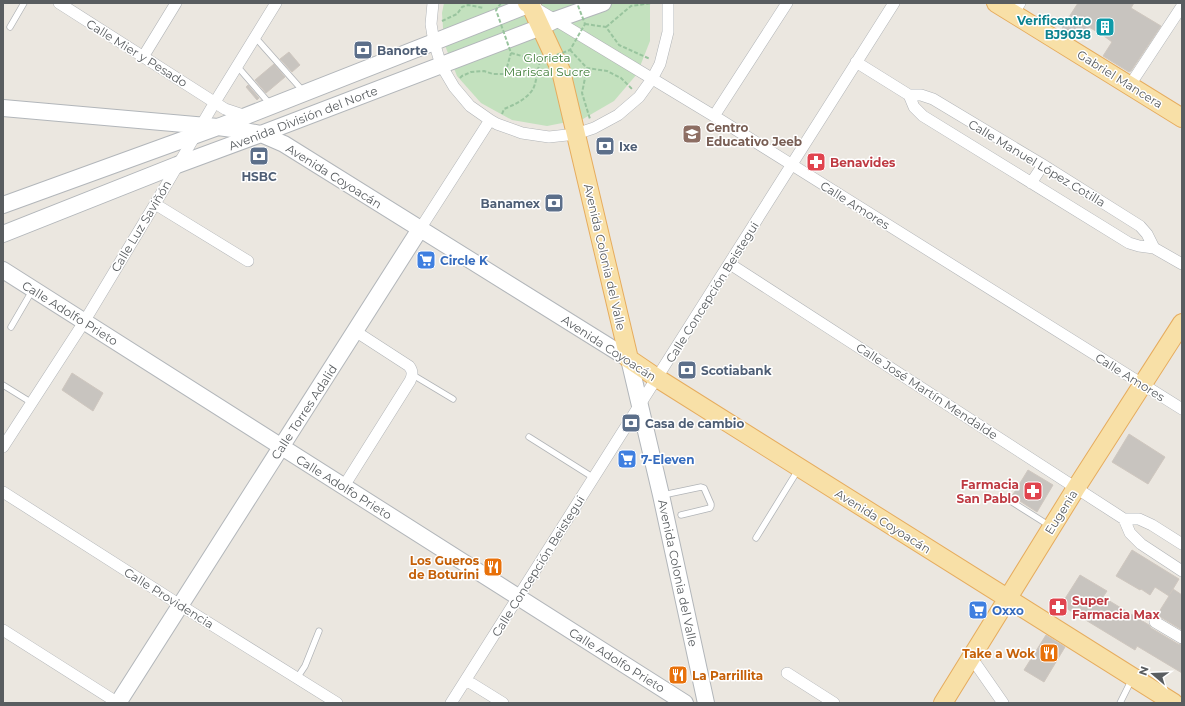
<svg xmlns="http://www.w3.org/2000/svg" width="1185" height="706" font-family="Montserrat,sans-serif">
<rect width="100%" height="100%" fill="#ebe7e0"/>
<path fill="#c3e1be" d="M444 3H650V41L637 74 614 101 583 119 547 126 512 120 481 103 457 76 444 43 442 13Z"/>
<path fill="#c8c4bf" stroke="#cfc7bf" d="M1078 3H1134L1131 8 1161 26 1131 71 1129 72 1103 56 1112 42 1104 36 1089 27 1081 40 1062 28Z
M289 52 300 65 292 72 280 59Z
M274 64 285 77 266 93 255 80Z
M248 85 259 98 257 100 246 87Z
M72 373 103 393 93 411 62 390Z
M1129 434 1165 457 1148 484 1112 462Z
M1028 470 1053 485 1037 512 1012 496Z
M1132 550 1179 579 1170 594 1173 589 1182 595V630L1157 615 1169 596 1155 587 1150 595 1141 589 1140 590 1116 576Z
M1080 575 1107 591 1103 597 1149 625 1151 628 1178 644 1182 645V673L1137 646 1135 650 1061 605Z
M1046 635 1065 647 1044 682 1024 670Z"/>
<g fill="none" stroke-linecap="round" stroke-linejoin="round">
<defs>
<path id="lane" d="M10 27 24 3
M255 37 303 91
M237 66 270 104
M11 327 32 291
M413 375 453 399
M3 385 32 403
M529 437 594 478
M663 495 701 487 704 488 711 504V506L710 508 681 515
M1012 502 1050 526
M756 538 798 470
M297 678 305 666 319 631
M1120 703 1132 679"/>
<path id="street" d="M59 3 225 109 246 116
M433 3 431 24 434 42 441 65 454 87 470 106 490 120 497 124 522 133 549 137 576 134 594 128 618 115 639 97 652 79 660 64 668 32V3
M532 6 714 116 1182 409
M1013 14 1020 3
M143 57 176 3
M856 62 909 95H921L933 99 1043 165 1140 226 1147 234 1154 248
M1130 85 1182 6
M909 95 914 107 923 116 1129 243 1139 246 1154 248 1182 264
M714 116 787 3
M1031 183 1043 165
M155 204 248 261
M420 229 490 120
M730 264 1124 519H1139L1152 525 1182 544
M3 447 84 322 155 204 215 102 276 3
M344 486 410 381C413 375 413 371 409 366L355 331
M3 492 180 605 337 703
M1124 519 1130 533 1141 544 1182 571
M1155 622 1182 638
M3 630 118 703
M971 657 1003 703
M787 673 834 703
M466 680 503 703
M451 703 894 3"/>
<path id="secondary" d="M3 108 218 127 240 130 261 134 284 144 629 359 661 495 706 703
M3 205 218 127 533 3
M3 234 177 165 261 134 541 27 555 20 603 3
M3 270 685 703
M118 703 420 229"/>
<path id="primary" d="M527 3 530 4 561 71 629 359 657 378 1174 703
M996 3 1182 118
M943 703 1076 488 1182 323"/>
</defs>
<use href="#lane" stroke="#b1b4b7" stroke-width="7"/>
<use href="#street" stroke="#b1b4b7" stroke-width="12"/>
<use href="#secondary" stroke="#b2b6ba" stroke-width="18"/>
<use href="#primary" stroke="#e6ac5e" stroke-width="20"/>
<path stroke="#99c49e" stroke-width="2" stroke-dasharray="4 2" stroke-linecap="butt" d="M442 21 457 14 462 7 468 5 484 8
M585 24 606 27 619 45 650 59
M606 27 631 6 652 3
M570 50 587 68 607 71 621 78 633 90
M587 68 582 93 590 119
M460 78 462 76 471 72 484 71 493 74H505L511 53
M502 114 504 109C514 105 527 99 533 89 536 84 538 68 540 61"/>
<use href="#lane" stroke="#fff" stroke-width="5.5"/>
<use href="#street" stroke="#fff" stroke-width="11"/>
<use href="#secondary" stroke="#fff" stroke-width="16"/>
<use href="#primary" stroke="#f8e0a7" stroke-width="18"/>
<path stroke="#99c49e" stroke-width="2" stroke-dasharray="4 2" stroke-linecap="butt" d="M501 3 496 10 511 53 540 61 570 50 585 24 577 3"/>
</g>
<defs>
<symbol id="building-square" viewBox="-11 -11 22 22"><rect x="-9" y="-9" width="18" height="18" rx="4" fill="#0f9aa8" stroke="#fff"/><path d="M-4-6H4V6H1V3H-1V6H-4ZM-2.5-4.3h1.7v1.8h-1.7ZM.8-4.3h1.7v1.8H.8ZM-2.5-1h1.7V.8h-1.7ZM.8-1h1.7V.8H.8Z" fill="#fff"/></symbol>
<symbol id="bank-square" viewBox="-11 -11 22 22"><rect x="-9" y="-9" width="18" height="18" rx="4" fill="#5c6f8a" stroke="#fff"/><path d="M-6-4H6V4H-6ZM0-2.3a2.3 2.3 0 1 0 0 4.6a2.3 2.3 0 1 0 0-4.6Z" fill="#fff"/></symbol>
<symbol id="school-square" viewBox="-11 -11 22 22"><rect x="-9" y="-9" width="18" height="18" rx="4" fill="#8d6e63" stroke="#fff"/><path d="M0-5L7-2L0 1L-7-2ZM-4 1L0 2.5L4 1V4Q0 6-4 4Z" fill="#fff"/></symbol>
<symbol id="pharmacy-square" viewBox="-11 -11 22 22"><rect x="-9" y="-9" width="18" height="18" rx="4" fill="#e0444e" stroke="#fff"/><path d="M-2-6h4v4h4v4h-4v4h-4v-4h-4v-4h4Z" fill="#fff"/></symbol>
<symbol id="supermarket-square" viewBox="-11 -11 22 22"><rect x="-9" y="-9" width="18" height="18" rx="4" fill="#3f7fe0" stroke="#fff"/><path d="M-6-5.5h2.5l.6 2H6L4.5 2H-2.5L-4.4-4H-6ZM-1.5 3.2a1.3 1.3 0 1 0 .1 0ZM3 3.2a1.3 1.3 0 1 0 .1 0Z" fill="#fff"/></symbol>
<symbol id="restaurant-square" viewBox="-11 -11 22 22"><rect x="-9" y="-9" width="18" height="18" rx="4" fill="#e8710a" stroke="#fff"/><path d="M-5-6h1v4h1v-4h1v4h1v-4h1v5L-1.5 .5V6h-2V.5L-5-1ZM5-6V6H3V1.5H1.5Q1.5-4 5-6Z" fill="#fff"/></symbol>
</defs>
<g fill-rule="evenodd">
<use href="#building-square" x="1094" y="16" width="22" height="22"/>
<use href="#bank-square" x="352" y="39" width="22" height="22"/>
<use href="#school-square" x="681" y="123" width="22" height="22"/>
<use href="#bank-square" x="594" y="135" width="22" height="22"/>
<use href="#bank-square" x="248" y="145" width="22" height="22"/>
<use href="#pharmacy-square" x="805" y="151" width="22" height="22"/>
<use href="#bank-square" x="543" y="192" width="22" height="22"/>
<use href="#supermarket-square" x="415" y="249" width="22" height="22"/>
<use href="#bank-square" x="676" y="359" width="22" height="22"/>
<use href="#bank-square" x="620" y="412" width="22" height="22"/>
<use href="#supermarket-square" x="616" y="448" width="22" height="22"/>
<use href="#pharmacy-square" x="1022" y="480" width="22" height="22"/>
<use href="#restaurant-square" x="482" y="556" width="22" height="22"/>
<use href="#pharmacy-square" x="1047" y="596" width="22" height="22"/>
<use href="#supermarket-square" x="967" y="599" width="22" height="22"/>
<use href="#restaurant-square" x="1038" y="642" width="22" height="22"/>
<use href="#restaurant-square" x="667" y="664" width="22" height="22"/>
</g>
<g text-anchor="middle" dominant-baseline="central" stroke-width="3" stroke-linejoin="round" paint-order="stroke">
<g font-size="12" font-weight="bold" fill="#0d838f" stroke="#fff" text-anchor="end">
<text x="1091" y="20">Verificentro<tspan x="1091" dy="14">BJ9038</tspan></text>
</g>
<g font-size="12" font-weight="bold" fill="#4e5e75" stroke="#fff" text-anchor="start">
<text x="377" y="50">Banorte</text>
<text x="619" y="146">Ixe</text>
<text x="259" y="176" text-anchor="middle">HSBC</text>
<text x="540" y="203" text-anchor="end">Banamex</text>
<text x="701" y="370">Scotiabank</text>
<text x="645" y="423">Casa de cambio</text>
</g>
<g font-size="12" fill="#595d60" stroke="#fff">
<text transform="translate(137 53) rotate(32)">Calle Mier y Pesado</text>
<text transform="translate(1120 79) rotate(32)">Gabriel Mancera</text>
<text transform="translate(303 118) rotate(-21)">Avenida División del Norte</text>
<text transform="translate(1037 163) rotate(31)">Calle Manuel López Cotilla</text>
<text transform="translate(334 176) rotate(32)">Avenida Coyoacán</text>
<text transform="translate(855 205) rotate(32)">Calle Amores</text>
<text transform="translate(141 226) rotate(-59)">Calle Luz Saviñón</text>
<text transform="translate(605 257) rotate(77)">Avenida Colonia del Valle</text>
<text transform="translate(712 292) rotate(-58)">Calle Concepción Beistegui</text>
<text transform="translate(70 313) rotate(32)">Calle Adolfo Prieto</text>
<text transform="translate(609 348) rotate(33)">Avenida Coyoacán</text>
<text transform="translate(1130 377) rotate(32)">Calle Amores</text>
<text transform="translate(927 391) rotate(33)">Calle José Martín Mendalde</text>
<text transform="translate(304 412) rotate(-57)">Calle Torres Adalid</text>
<text transform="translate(344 487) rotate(32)">Calle Adolfo Prieto</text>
<text transform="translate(1061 512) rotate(-58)">Eugenia</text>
<text transform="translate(883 521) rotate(32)">Avenida Coyoacán</text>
<text transform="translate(538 566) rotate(-58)">Calle Concepción Beistegui</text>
<text transform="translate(678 573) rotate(78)">Avenida Colonia del Valle</text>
<text transform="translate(169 598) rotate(32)">Calle Providencia</text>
<text transform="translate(617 660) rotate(32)">Calle Adolfo Prieto</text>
</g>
<g font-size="12" fill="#407e39" stroke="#fff">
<text x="547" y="57">Glorieta<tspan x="547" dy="14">Mariscal Sucre</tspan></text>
</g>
<g font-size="12" font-weight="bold" fill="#785e54" stroke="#fff" text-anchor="start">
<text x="706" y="127">Centro<tspan x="706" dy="14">Educativo Jeeb</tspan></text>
</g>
<g font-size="12" font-weight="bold" fill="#be3a42" stroke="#fff" text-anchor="start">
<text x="830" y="162">Benavides</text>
<text x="1019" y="484" text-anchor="end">Farmacia<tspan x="1019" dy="14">San Pablo</tspan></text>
<text x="1072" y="600">Super<tspan x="1072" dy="14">Farmacia Max</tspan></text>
</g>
<g font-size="12" font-weight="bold" fill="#366cbe" stroke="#fff" text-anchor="start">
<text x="440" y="260">Circle K</text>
<text x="641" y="459">7-Eleven</text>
<text x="992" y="610">Oxxo</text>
</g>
<g font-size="12" font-weight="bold" fill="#c56008" stroke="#fff" text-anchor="end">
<text x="479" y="560">Los Gueros<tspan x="479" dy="14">de Boturini</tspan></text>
<text x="1035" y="653">Take a Wok</text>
<text x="692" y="675" text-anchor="start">La Parrillita</text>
</g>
</g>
<rect width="1185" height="706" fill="none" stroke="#595d60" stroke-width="8"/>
<g transform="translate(1153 674) rotate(289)" stroke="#ffffff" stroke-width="3" paint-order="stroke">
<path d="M0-3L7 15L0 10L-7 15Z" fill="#595d60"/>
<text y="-6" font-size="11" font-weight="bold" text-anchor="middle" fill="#595d60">N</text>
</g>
</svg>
